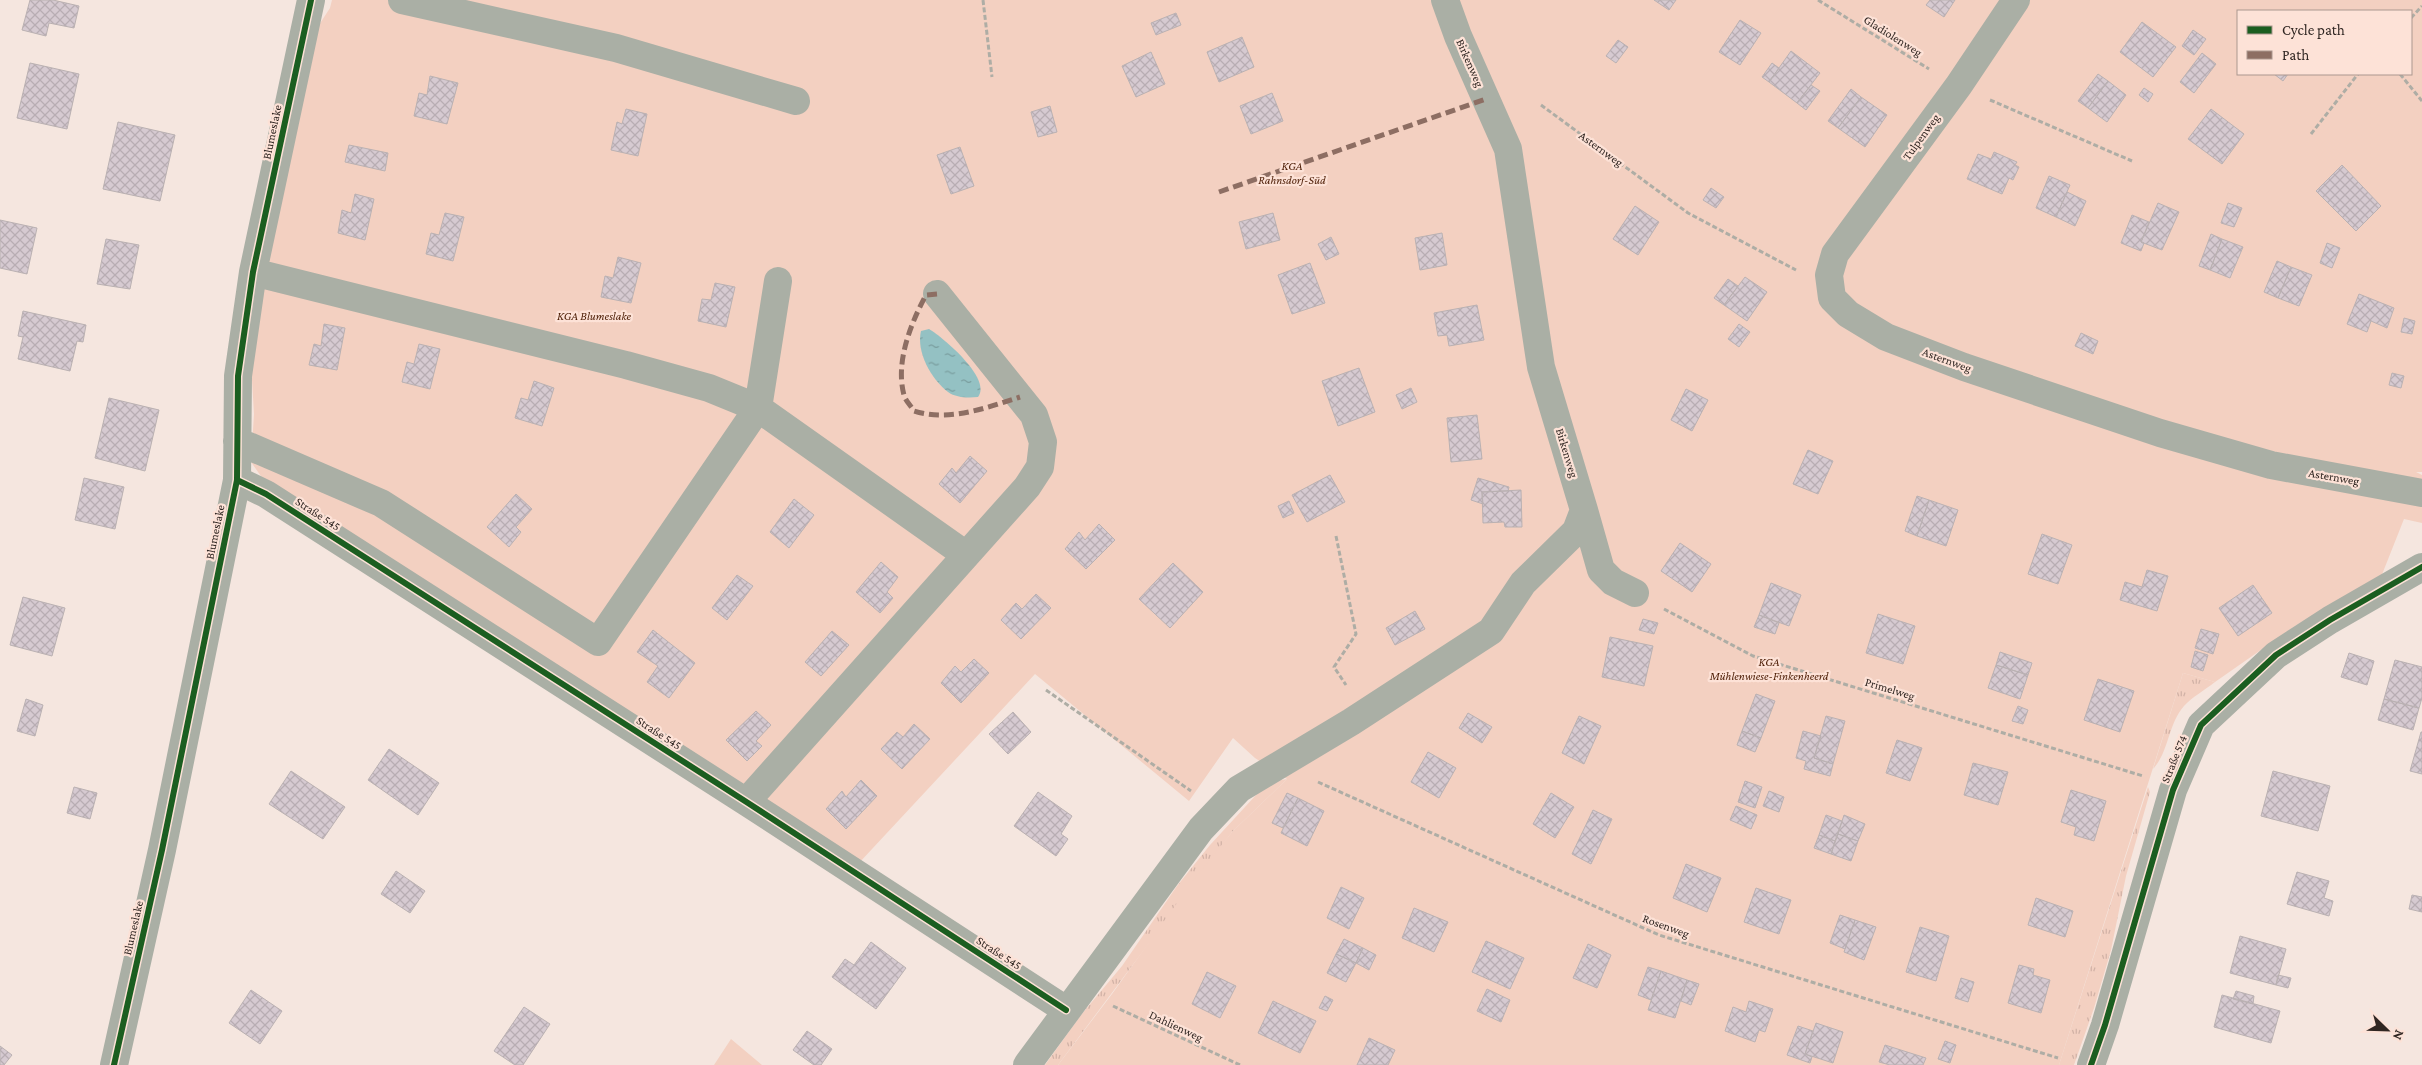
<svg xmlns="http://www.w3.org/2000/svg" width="2422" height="1065" font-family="'Crimson Pro',serif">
<defs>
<pattern id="grass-tufts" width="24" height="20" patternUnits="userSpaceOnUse" patternTransform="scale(1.25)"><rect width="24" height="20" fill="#f3d0c1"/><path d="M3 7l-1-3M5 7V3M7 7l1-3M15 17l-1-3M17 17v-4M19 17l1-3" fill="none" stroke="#d1b2a6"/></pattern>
<pattern id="water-ripples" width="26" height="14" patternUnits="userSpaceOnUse" patternTransform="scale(1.25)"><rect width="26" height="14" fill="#94c1c3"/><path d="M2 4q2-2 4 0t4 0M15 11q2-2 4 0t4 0" fill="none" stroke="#799d9e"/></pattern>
<pattern id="building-cross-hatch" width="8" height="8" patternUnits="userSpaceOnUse" patternTransform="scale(1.25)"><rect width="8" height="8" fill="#d6cad1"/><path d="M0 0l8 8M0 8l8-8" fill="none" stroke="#b8adb3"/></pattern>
</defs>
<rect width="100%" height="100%" fill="#f5e6df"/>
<path fill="url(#grass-tufts)" d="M2183 673 2215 682C2205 690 2192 697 2184 706 2168 724 2169 752 2153 769Z
M1287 779 1232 832 1058 1065H1045L1081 1015 1122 966 1177 886 1210 845 1268 782Z
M2148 787 2150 792 2126 876 2111 950 2094 1008 2074 1065H2059Z"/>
<path fill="#f3d0c1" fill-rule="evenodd" d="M332 0H2422V472H2416L2422 475V523L2404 519 2381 577 2295 626 2215 682 2183 673 2059 1065H1058L1112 994 1192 882 1232 832 1287 779 1255 758 1233 738 1189 801 1035 674 859 863 265 482 251 462 254 414 251 363 256 311 317 28 330 8ZM2238 11H2411V74H2238Z
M731 1039 762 1065H714Z"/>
<path fill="url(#water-ripples)" d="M929 329C944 338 992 379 978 397 969 398 956 398 948 392 931 379 916 352 921 331Z"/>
<path fill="url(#building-cross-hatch)" stroke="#bab1b2" d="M30 0H53L79 6 74 28 49 23 46 36 22 30Z
M1654 0H1676L1669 10Z
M1930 0H1955L1944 17 1926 5Z
M1176 13 1181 25 1156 35 1151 23Z
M1740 20 1761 33 1740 65 1719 52Z
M2142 22 2176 47 2153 77 2120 52Z
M2193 30 2206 39 2194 55 2182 46Z
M1242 37 1254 67 1219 82 1207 52Z
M1618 40 1628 47 1616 63 1606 56Z
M1791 51 1820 73 1797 103 1769 82Z
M1151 52 1165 84 1136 97 1122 66Z
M2202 53 2216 64 2194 93 2180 82Z
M30 63 79 74 67 129 17 118Z
M1772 63 1779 68 1769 82 1762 77Z
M2098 74 2108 81 2088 108 2078 101Z
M2274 74H2288L2283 81Z
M430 76 458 83 447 124 414 116 419 93 427 95Z
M2108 81 2126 95 2107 122 2088 108Z
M1811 85 1820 91 1806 110 1797 103Z
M2144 88 2153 94 2148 102 2139 95Z
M1851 89 1861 97 1838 128 1828 121Z
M1272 93 1283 121 1251 134 1240 106Z
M1861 97 1887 115 1865 147 1838 128Z
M1050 106 1057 132 1038 137 1031 112Z
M626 109 647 114 638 156 611 150 617 122 622 124Z
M2211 109 2244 134 2222 164 2188 139Z
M118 122 175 135 160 201 103 189Z
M349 145 388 153 385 171 345 162Z
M960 147 974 186 951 194 937 155Z
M1994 152 2017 162 2015 165 2019 167 2013 180 2009 178 2002 194 1967 179 1978 154 1991 159Z
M2342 165 2381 206 2356 231 2316 191Z
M2049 176 2070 185 2056 217 2036 208Z
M1711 188 1724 197 1716 208 1703 200Z
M2067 192 2086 201 2075 226 2056 217Z
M355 194 374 199 365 240 338 233 342 210 351 213Z
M2158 203 2179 212 2162 250 2141 242Z
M2228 203 2242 208 2234 227 2221 223Z
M1635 206 1659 222 1638 255 1613 239Z
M445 213 464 217 453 261 426 254 431 233 439 235Z
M1273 213 1280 240 1246 249 1239 222Z
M2132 215 2149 222 2141 242 2144 243 2141 251 2121 243Z
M0 220 37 228 27 274 0 268Z
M1442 233 1447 265 1420 270 1415 238Z
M2211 234 2222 239 2210 270 2199 266Z
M1331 237 1339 254 1326 260 1318 244Z
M106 239 139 245 130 289 97 284Z
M2222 239 2243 247 2230 278 2210 270Z
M2327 243 2340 248 2332 268 2320 263Z
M618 257 641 263 631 303 601 297 605 276 613 278Z
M2277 261 2291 267 2278 298 2264 292Z
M1310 263 1325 303 1292 314 1278 275Z
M2291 267 2312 275 2299 306 2278 298Z
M1745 277 1767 292 1747 321 1724 305Z
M1728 279 1738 286 1724 305 1714 298Z
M715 283 735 287 726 327 698 321 702 299 711 300Z
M2359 294 2394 308 2387 328 2371 321 2367 332 2347 324Z
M1477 305 1484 340 1449 346 1447 335 1438 336 1434 313Z
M23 311 86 325 83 342 77 341 70 371 18 359 23 337 18 336Z
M2404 318 2415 321 2412 334 2401 332Z
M324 324 345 328 337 370 309 365 314 344 321 346Z
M1739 324 1750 332 1739 347 1728 339Z
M2081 333 2098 341 2093 354 2075 346Z
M419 344 440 349 430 389 402 382 407 362 414 364Z
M1359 368 1375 412 1338 426 1322 381Z
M2392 373 2404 376 2401 388 2389 385Z
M534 381 554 388 542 426 515 418 521 398 528 400Z
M1411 388 1417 402 1402 409 1396 395Z
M1686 389 1708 400 1692 431 1671 420Z
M109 398 159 410 145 471 95 458Z
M1477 415 1482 459 1451 462 1447 418Z
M1808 450 1833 461 1818 494 1793 484Z
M970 456 987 471 960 503 939 484 952 468 956 473Z
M1330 475 1345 502 1307 522 1292 495Z
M84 478 124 487 115 529 75 520Z
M1478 478 1509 487 1508 491 1482 492 1483 504 1471 500Z
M1521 490 1522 527H1505L1504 522 1483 523 1482 492Z
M516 494 532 509 516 527 521 532 509 547 487 527Z
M1917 496 1929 500 1917 536 1905 531Z
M794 499 814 515 789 548 770 532Z
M1929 500 1958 510 1946 546 1917 536Z
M1289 501 1294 513 1283 518 1278 506Z
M1099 524 1115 540 1086 569 1065 549 1079 532 1085 540Z
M2042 534 2072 545 2058 584 2028 574Z
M1680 543 1711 564 1692 592 1661 571Z
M881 562 898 577 887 592 893 598 880 613 856 592Z
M1173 563 1203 592 1170 628 1139 599Z
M2147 570 2168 576 2157 611 2120 600 2125 582 2142 587Z
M737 575 753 586 727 620 712 608Z
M1771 583 1801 595 1789 626 1759 615Z
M2253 585 2272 613 2238 636 2219 608Z
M1036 594 1051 608 1021 639 1001 620 1016 603 1022 609Z
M23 597 65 608 52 656 10 645Z
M1415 611 1425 629 1395 645 1386 628Z
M1878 614 1915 626 1903 664 1866 653Z
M1759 615 1779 623 1775 634 1754 627Z
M1643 619 1658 623 1654 634 1639 630Z
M2201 629 2219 634 2213 654 2195 648Z
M653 630 695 663 669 698 647 682 658 666 637 652Z
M832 631 849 645 821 676 805 662Z
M1610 637 1653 646 1644 686 1602 677Z
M2195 651 2208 655 2203 671 2191 667Z
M2000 652 2032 663 2028 675 1996 665Z
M2349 653 2374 661 2367 685 2341 677Z
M974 659 989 673 961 703 941 683 955 666 961 672Z
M2395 660 2422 667V698L2419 708 2384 699Z
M1996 665 2028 675 2020 699 1988 688Z
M2098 679 2134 691 2120 732 2084 720Z
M1756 694 1775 701 1761 738 1742 731Z
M26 699 43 705 35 736 17 731Z
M2384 699 2419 708 2413 730 2378 720Z
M2018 706 2028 710 2023 724 2012 721Z
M756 711 771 725 756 741 762 746 747 761 726 740Z
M1013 712 1031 732 1008 754 989 734Z
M1468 713 1492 727 1482 743 1459 728Z
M1579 716 1601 726 1584 764 1562 753Z
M1826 716 1845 721 1833 764 1814 758Z
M914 724 930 739 902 769 881 749 897 732 903 737Z
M1742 731 1761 738 1755 752 1737 745Z
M1803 731 1821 736 1814 758 1833 764 1830 776 1804 769 1806 761 1796 758Z
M2421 732H2422V774L2410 771Z
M1897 740 1922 748 1910 781 1886 773Z
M389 749 439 783 418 815 368 780Z
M1428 752 1456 768 1439 798 1411 782Z
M1973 763 2008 772 1998 805 1964 795Z
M291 771 345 807 323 839 269 804Z
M2273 771 2330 786 2318 831 2261 816Z
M861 780 877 796 846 829 826 809 842 791 846 797Z
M1745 781 1762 787 1755 808 1738 802Z
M74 787 97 793 90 819 67 813Z
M2071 790 2106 801 2094 841 2074 835 2076 827 2061 822Z
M1769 791 1784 797 1779 812 1763 806Z
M1038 792 1072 816 1061 834 1068 839 1056 856 1014 826Z
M1287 793 1298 798 1283 828 1272 823Z
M1551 793 1574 807 1555 838 1533 824Z
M1298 798 1324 811 1307 846 1281 833Z
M1736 806 1757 815 1751 829 1730 820Z
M1593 810 1612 819 1591 864 1572 854Z
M1826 815 1842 821 1835 841 1819 835Z
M1844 815 1865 824 1858 841 1838 834Z
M1838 834 1858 841 1851 861 1831 854Z
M1819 835 1835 841 1831 854 1814 848Z
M1686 864 1721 878 1707 912 1673 898Z
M396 871 425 891 410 913 381 894Z
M2297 872 2329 881 2324 898 2333 901 2329 916 2287 904Z
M1341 887 1364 898 1349 929 1327 918Z
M1756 888 1791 900 1779 934 1744 922Z
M2412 895 2422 897V912L2409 909Z
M2036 898 2073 911 2065 937 2028 925Z
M1414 908 1448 922 1434 952 1402 938Z
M1840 915 1855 920 1845 949 1830 943Z
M1855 920 1876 927 1864 960 1844 952Z
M1920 927 1949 936 1936 981 1906 972Z
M2240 936 2286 949 2276 985 2230 973Z
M1344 939 1363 948 1356 963 1336 954Z
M1486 941 1524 958 1510 989 1472 972Z
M871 942 906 968 876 1009 832 977 845 959 854 965Z
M1588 944 1611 955 1597 988 1573 978Z
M1363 948 1376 955 1369 970 1356 963Z
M1336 954 1356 963 1346 982 1327 973Z
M2019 965 2034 969 2033 975 2050 980 2041 1013 2008 1003Z
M1648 967 1661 971 1651 1000 1638 995Z
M1661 971 1687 980 1675 1018 1648 1010Z
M1207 972 1236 986 1220 1018 1192 1004Z
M2278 975 2291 978 2288 988 2276 985Z
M1961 978 1974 982 1968 1002 1955 998Z
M1687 980 1699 984 1691 1005 1681 1001Z
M1487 989 1510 1000 1501 1022 1477 1011Z
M251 990 282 1011 260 1044 229 1023Z
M2236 991 2254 996 2253 1004 2233 999Z
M2222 995 2280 1011 2271 1043 2214 1027Z
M1325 996 1333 1000 1327 1011 1319 1008Z
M1273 1001 1316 1021 1300 1053 1258 1033Z
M1749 1001 1773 1009 1765 1032 1759 1030 1755 1042 1725 1031 1733 1007 1746 1012Z
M524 1007 550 1024 523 1065H515L494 1051Z
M1816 1023 1843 1032 1833 1063 1805 1054Z
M1798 1026 1813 1031 1805 1054 1812 1057 1810 1063 1787 1055Z
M807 1031 832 1049 821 1065H814L793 1050Z
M1369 1038 1395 1050 1388 1065H1357Z
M1945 1041 1956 1045 1950 1063 1938 1059Z
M1885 1045 1926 1058 1923 1065H1890L1879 1062Z
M0 1046 12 1055 4 1065H0Z"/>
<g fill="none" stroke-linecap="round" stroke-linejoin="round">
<path stroke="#aeada5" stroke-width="3" stroke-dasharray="5 2.5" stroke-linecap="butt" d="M983 0 992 77
M1818 0 1929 69
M2411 18 2422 6
M2400 74 2422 101
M1990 100 2132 161
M1541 105 1688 213 1796 270
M2311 134 2358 74
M1336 536 1356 634 1334 667 1346 685
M1664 609 1753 656 2143 776
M1046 690 1191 791
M1318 782 1659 935 2058 1058
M1113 1006 1240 1065"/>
<path stroke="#aaafa5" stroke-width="28" d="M402 0 616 48 796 101
M2016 0 1959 85 1835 254 1829 275 1832 298 1848 314 1886 337 1964 367 2160 433 2271 465 2422 493
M253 272 626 365 709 388 758 408 966 555
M237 441 381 503 598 642 758 408 778 281
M237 480 266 494 748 803 1066 1010
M1584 510 1601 570 1613 582 1635 593
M748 803 754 793 1027 487 1040 467 1043 442 1034 415 937 294
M114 1065 162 850 237 480 238 376 253 272 311 0
M1027 1065 1201 829 1239 789 1351 722 1491 631 1523 583 1576 531 1584 510 1541 367 1508 149 1458 36 1445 0
M2091 1065 2105 1025 2173 790 2201 725 2276 655 2330 620 2422 567"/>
<path stroke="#8d6e63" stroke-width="5" stroke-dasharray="10 5" stroke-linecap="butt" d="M1219 192 1486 99
M937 294 926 295C911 323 895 362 904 395 905 400 911 406 914 411 949 422 986 408 1020 397"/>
<defs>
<path id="cycleway" d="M237 480 266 494 748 803 1066 1010
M114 1065 162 850 237 480 238 376 253 272 311 0
M2091 1065 2105 1025 2173 790 2201 725 2276 655 2330 620 2422 567"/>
</defs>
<use href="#cycleway" stroke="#fde2d7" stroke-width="9"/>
<use href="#cycleway" stroke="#1b5e20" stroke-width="6"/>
</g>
<g text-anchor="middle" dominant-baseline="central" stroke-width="4.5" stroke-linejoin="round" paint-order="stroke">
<g font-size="12" fill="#302622" stroke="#fde2d7">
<text transform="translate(1893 36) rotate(32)">Gladiolenweg</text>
<text transform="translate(1470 63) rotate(66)">Birkenweg</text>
<text transform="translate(272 132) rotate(-78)">Blumeslake</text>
<text transform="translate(1921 137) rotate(-54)">Tulpenweg</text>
<text transform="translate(1601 149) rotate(36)">Asternweg</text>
<text transform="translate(1947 360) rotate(20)">Asternweg</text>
<text transform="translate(1567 453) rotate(73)">Birkenweg</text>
<text transform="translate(2334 477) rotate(10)">Asternweg</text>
<text transform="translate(318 514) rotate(33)">Straße 545</text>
<text transform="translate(215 532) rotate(-78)">Blumeslake</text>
<text transform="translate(1890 689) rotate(17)">Primelweg</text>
<text transform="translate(659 733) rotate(33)">Straße 545</text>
<text transform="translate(2174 759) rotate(-68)">Straße 574</text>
<text transform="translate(1666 926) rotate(20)">Rosenweg</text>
<text transform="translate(133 928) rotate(-77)">Blumeslake</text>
<text transform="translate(999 953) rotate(33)">Straße 545</text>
<text transform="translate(1176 1026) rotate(25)">Dahlienweg</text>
</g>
<g font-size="12" font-style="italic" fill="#4c1c04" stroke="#fde2d7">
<text x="1292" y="166">KGA<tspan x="1292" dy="14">Rahnsdorf-Süd</tspan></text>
<text x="594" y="316">KGA Blumeslake</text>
<text x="1769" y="662">KGA<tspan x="1769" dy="14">Mühlenwiese-Finkenheerd</tspan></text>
</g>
</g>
<rect x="2237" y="10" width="175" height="65" fill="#fde2d7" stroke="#ab978f"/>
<rect x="2247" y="26" width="25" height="8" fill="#1b5e20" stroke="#ab978f"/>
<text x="2282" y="35" font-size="15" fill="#302622">Cycle path</text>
<rect x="2247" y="51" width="25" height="8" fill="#8d6e63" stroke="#ab978f"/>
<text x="2282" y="60" font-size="15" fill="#302622">Path</text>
<g transform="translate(2387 1030) rotate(113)" stroke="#fde2d7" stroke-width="4" paint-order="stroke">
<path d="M0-4L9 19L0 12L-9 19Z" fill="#302622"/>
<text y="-8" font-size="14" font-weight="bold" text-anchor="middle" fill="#302622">N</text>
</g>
</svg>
